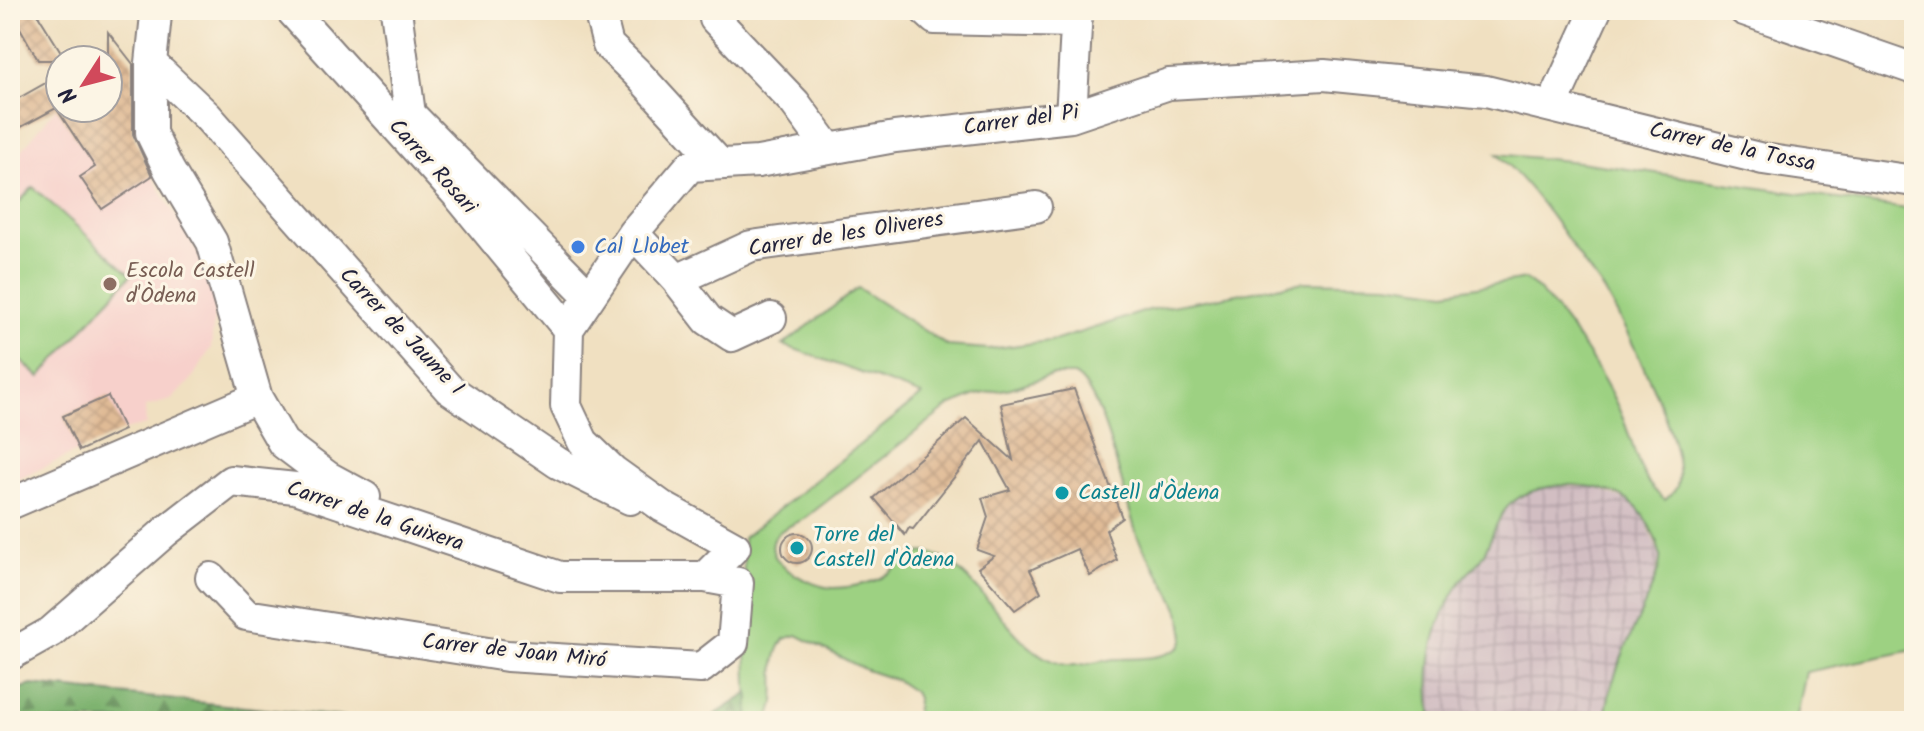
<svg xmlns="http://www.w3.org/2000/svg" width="1924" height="731" font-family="Kalam,sans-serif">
<defs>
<pattern id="industrial-grid" width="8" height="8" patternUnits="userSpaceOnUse" patternTransform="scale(2)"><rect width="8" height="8" fill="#d2bec2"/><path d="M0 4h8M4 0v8" fill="none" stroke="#b4a3a8"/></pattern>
<pattern id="forest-firs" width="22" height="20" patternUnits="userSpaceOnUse" patternTransform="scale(2)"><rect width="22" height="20" fill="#7eb370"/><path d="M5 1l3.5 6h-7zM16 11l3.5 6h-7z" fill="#67915d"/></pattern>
<pattern id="building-cross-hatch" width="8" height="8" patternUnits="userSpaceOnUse" patternTransform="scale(2)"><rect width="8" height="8" fill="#e0bb96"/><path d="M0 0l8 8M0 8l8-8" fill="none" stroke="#c0a082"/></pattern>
</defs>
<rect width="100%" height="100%" fill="#fcf5e5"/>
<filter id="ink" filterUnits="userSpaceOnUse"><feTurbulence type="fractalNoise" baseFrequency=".0125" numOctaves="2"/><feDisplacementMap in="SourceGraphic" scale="16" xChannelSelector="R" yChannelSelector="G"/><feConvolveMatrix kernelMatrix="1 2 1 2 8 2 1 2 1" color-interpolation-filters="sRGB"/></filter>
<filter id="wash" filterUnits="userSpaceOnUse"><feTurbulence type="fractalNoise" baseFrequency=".006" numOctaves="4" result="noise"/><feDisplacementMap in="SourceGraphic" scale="32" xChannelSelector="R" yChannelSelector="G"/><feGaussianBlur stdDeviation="1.8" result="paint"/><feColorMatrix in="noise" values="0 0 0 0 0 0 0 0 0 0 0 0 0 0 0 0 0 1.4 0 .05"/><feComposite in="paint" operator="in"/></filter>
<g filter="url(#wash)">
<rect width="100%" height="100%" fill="#f0e0c1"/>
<path fill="#f7d0cb" d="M56 108 95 166 80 177 102 209 152 176 204 263 215 304 211 348 191 380 171 400 145 407 146 425 124 430 10 483V151L18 155Z"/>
<path fill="url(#industrial-grid)" d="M1553 486 1594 487 1632 503 1643 514 1660 556 1650 594 1613 679 1605 721H1432L1430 671 1432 644 1441 616 1463 579 1480 560 1506 508 1527 492Z"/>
<path fill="#9dd182" stroke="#607a5e" stroke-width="2" fill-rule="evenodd" d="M1497 154 1579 162 1914 210V650L1806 672 1796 721H1605C1608 682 1628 642 1644 606 1649 594 1662 567 1660 554 1657 539 1645 515 1635 506 1606 480 1544 478 1514 501 1496 514 1493 540 1481 558 1476 567 1467 573 1461 581 1431 628 1425 666 1432 721H916L917 698 914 692 896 680 866 670 797 635 784 639C770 659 776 680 774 702 773 708 770 715 769 721H748L743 538 922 395 783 345 858 288 948 346 989 349 1057 340 1149 310 1304 282 1388 284 1446 292 1526 279C1559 305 1605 376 1621 414 1635 445 1637 479 1665 500 1670 495 1675 492 1677 486 1688 445 1627 331 1606 294 1599 281 1588 271 1581 259 1556 221 1530 185 1497 154ZM1052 375H1074C1103 388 1125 502 1137 535 1147 562 1198 619 1180 647 1162 660 1137 658 1115 659 1099 661 1077 668 1061 664 1011 652 983 573 933 554 910 546 899 569 881 578 868 584 847 588 833 588 814 587 763 565 774 539 778 529 795 524 804 519L949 406 976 395 1011 388Z
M33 187 131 275 40 377 10 351V212Z"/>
<path fill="url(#forest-firs)" stroke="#506a56" stroke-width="2" d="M32 685 341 717 368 721H10V691Z
M749 693 748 721H705Z"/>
<g id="blocks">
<path fill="url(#building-cross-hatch)" d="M10 10H35L66 60H38Z
M108 32 133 64V134L152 176 102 209 80 177 95 167 56 108 10 133V103L60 75V106L57 108H108Z
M1074 389 1122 518 1106 530 1117 560 1090 576 1077 549 1030 570 1041 592 1015 610 978 568 994 556 977 550 988 517 982 498 1010 490 983 441 913 529 909 528 905 535 874 498 966 418 1013 460 1001 404Z
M108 396 124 430 79 451 63 416Z
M782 548a15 15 0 1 1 30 0a15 15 0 1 1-30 0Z"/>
</g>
</g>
<g filter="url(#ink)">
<use href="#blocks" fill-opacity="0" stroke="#89817e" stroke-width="2"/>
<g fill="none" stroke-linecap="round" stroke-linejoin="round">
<defs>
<path id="minor" d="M153 10 156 15 151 63V133L169 170 212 242 257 398 283 443 328 477 365 497
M291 10 456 193 568 329
M396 10 410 114 589 296
M599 10 608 45 636 72 719 163
M925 10 935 19 1076 22
M1744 10 1914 69
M715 19 795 103 829 149
M151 63 207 116 449 389 558 463 630 499
M1552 106 1596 10
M1071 117 1077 10
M633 233 677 280 751 246 1036 207
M677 280 708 320 732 336 771 318
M10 504 257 398
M211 578 246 615 507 656 701 668 733 643 738 583 705 577
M10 655 51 632 165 532 231 481 295 488 560 577H705L735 547 663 507 613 471 583 442 566 406 568 329 633 233 690 166 758 162 895 137 1071 117 1169 84 1324 75 1486 91 1763 159 1914 181"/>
</defs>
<use href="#minor" stroke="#89817e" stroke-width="34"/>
<use href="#minor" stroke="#fff" stroke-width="30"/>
</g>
</g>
<circle fill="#3f7fe0" stroke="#fcf5e5" stroke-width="3" cx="578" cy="247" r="8"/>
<circle fill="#8d6e63" stroke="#fcf5e5" stroke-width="3" cx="110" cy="284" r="8"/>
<g fill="#0f9aa8" stroke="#fcf5e5" stroke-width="3">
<circle cx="1062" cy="493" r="8"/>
<circle cx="797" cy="548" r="8"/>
</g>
<g text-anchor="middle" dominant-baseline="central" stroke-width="6" stroke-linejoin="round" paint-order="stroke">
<g font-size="22" fill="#22223b" stroke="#fcf5e5">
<text transform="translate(1021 121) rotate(-8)">Carrer del Pi</text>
<text transform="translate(1732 148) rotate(12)">Carrer de la Tossa</text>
<text transform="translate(432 167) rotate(48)">Carrer Rosari</text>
<text transform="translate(846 235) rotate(-9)">Carrer de les Oliveres</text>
<text transform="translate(401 332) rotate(46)">Carrer de Jaume I</text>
<text transform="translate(375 517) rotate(18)">Carrer de la Guixera</text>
<text transform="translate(514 652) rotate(6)">Carrer de Joan Miró</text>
</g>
<g font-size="22" fill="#366cbe" stroke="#fcf5e5" text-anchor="start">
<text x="594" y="247">Cal Llobet</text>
</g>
<g font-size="22" fill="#785e54" stroke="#fcf5e5" text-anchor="start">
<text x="126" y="271">Escola Castell<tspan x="126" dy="25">d'Òdena</tspan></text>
</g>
<g font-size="22" fill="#0d838f" stroke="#fcf5e5" text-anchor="start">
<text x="1078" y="493">Castell d'Òdena</text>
<text x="813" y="535">Torre del<tspan x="813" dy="25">Castell d'Òdena</tspan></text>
</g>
</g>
<rect width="1924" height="731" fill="none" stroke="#fcf5e5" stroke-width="40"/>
<g transform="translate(84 84) rotate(234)"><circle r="38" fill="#fcf5e5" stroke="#a5a1a1" stroke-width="2"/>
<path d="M0-6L14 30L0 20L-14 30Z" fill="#d1495b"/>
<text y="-12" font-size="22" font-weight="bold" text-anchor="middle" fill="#22223b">N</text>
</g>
</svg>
